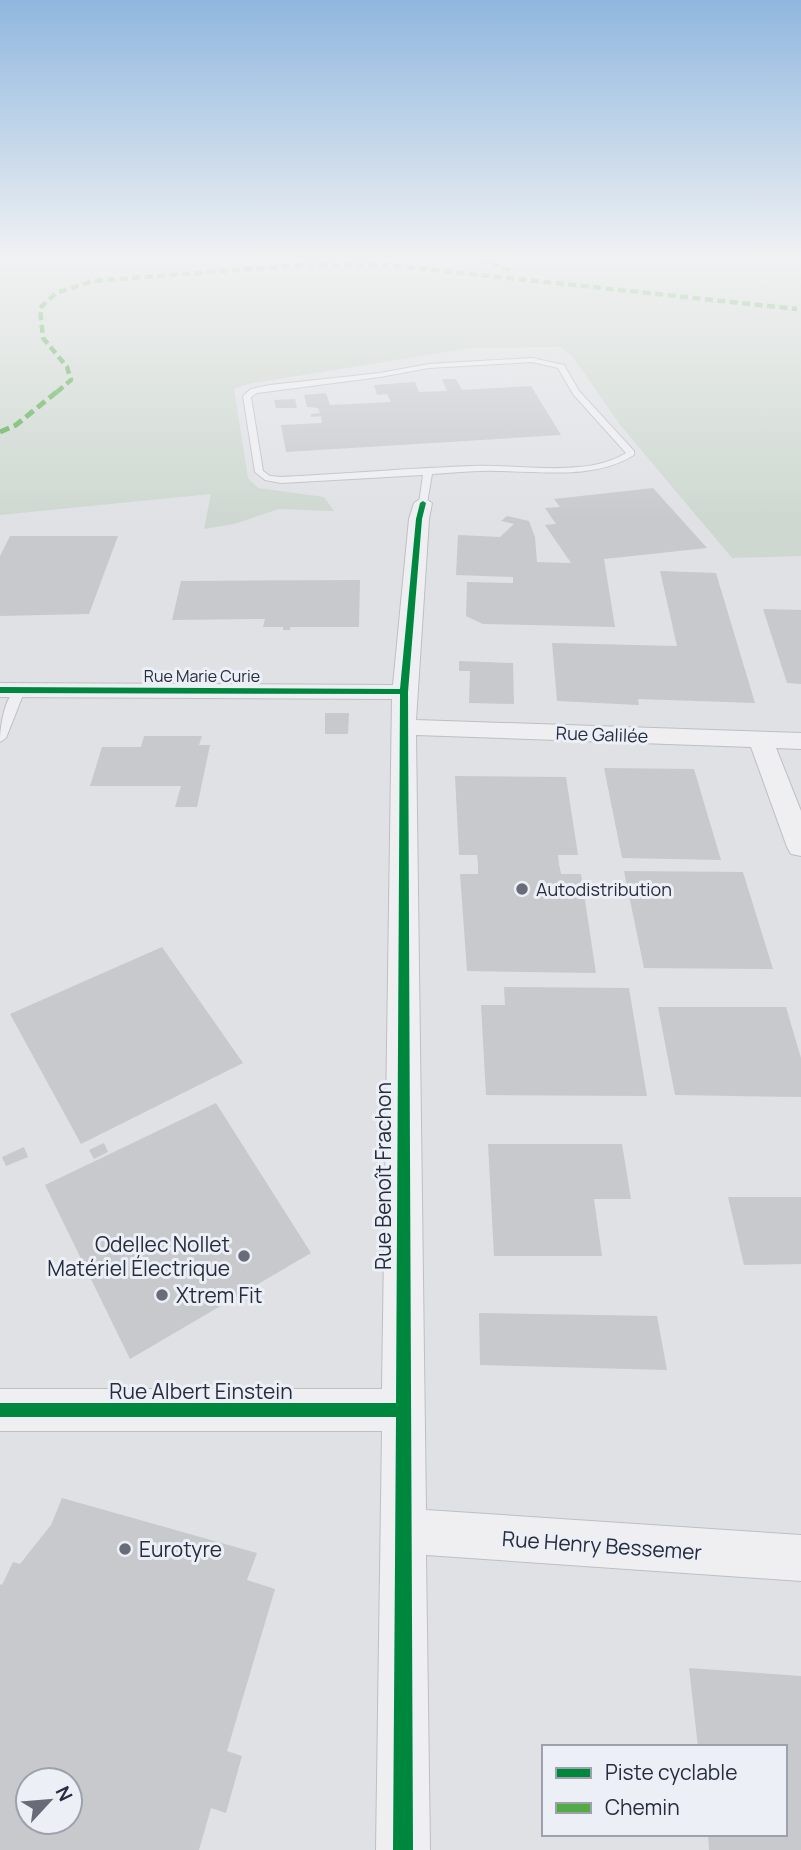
<svg xmlns="http://www.w3.org/2000/svg" width="801" height="1850" font-family="Manrope,sans-serif">
<rect width="100%" height="100%" fill="#dfe1e5"/>
<path fill="#ced8d0" d="M0 259H801V556L732 558 621 426 572 356 561 347 471 348 248 384 234 389 248 478 258 488 324 497 334 511 279 509 234 524 204 529 211 494 0 515Z"/>
<path fill="#c7c9cd" fill-rule="evenodd" d="M442 379H456L462 390 531 386 561 435 286 452 281 425 322 423 321 416 311 417V414L320 413 318 408 307 407 304 395 326 393 330 405 391 402 387 394 377 395 374 385 415 382 419 392 447 391Z
M295 399 297 408H276L274 400Z
M653 488 707 548 604 559 615 627 483 624 466 616 467 582 513 583V577L456 575 458 535 500 537 514 524 501 521 507 516 529 521 535 537 537 562 571 563 545 525 556 524 545 508 560 507 554 499Z
M10 536H118L89 614 0 616V556Z
M660 571 716 573 755 703 638 699 639 705 557 701 552 643 677 646Z
M360 580 359 627H290V630H283V627H263L265 619 172 620 181 581Z
M763 609 801 610V684L787 683Z
M459 661 513 663 514 704 469 703 470 671H459Z
M325 713H349L348 734H325Z
M144 736H202L199 745H210L197 807H175L181 786H90L102 747H141Z
M604 768 694 769 721 860 622 858Z
M455 776 566 777 578 855H558L559 864 561 874H581L596 973 467 971 460 874H478V864L477 855H459Z
M624 871 743 872 773 969 644 968Z
M162 947 243 1063 81 1144 10 1014Z
M504 987 629 988 647 1096 486 1095 481 1005H505Z
M658 1007H786L801 1058V1097L675 1095Z
M216 1103 311 1253 130 1359 45 1185Z
M104 1143 108 1152 94 1159 89 1150Z
M488 1144H622L631 1199H594L602 1256H494Z
M24 1147 28 1157 6 1166 2 1157Z
M728 1197H801V1264L744 1265Z
M479 1313 657 1316 667 1370 480 1365Z
M62 1498 257 1553 247 1580 275 1589 227 1751 242 1756 226 1813 211 1808 199 1850H0V1584L2 1585 13 1562 20 1564 51 1525ZM28 1780H70V1822H28Z
M689 1668 801 1676V1850H709L708 1834H785V1747H698Z"/>
<g fill="none" stroke-linecap="round" stroke-linejoin="round">
<defs>
<path id="lane" d="M532 358 564 365 579 391 634 451V455C594 480 541 471 497 471 475 470 454 473 432 474L427 503 423 506 419 503 423 475 281 483 265 480 255 472 243 396 251 389 270 385 380 373 429 364ZM532 362 558 368 573 394 626 453C586 478 520 464 473 466 409 468 345 474 281 477L270 476 263 471 251 397 257 393 380 377 429 368Z
M19 687 25 690 6 738 0 742C0 726 5 694 19 687Z"/>
<path id="street" d="M423 497 432 503 429 519 416 720 801 733V749L776 748 801 811V856L791 854 787 847 751 747 416 735 426 1510 801 1535V1581L426 1555 430 1850H376L382 1431H0V1389H382L392 699 0 697V683L393 685 409 519 414 503Z"/>
</defs>
<use href="#lane" stroke="#bdbfc3" stroke-width="2"/>
<use href="#street" stroke="#bdbfc3" stroke-width="2"/>
<use href="#lane" fill="#efeff1" fill-rule="evenodd"/>
<use href="#street" fill="#efeff1" fill-rule="evenodd"/>
<path stroke="#53ab46" stroke-width="4.5" stroke-dasharray="8 4.5" stroke-linecap="butt" d="M479 259 513 272
M57 392 71 380 67 367 43 338 40 308 56 293 93 281 300 265H387L797 309"/>
<path stroke="#53ab46" stroke-width="5" stroke-dasharray="10 5" stroke-linecap="butt" d="M0 432 16 425 59 390"/>
<defs>
<path id="cycleway" d="M423 501 426 503 422 519 408 692 413 1850H393L396 1417H0V1403H396L400 694 0 693V687L400 689 416 519 420 503Z"/>
</defs>
<use href="#cycleway" stroke="#eceff5" stroke-width="5"/>
<use href="#cycleway" fill="#00873e" fill-rule="evenodd"/>
</g>
<linearGradient id="sky" x2="0" y2="1"><stop stop-color="#90b7df"/><stop offset="0.5" stop-color="#f1f2f3"/><stop offset="1" stop-color="#f1f2f3" stop-opacity="0"/></linearGradient>
<rect width="801" height="518" fill="url(#sky)"/>
<g fill="#676c78" stroke="#eceff5" stroke-width="2.5">
<circle cx="522" cy="889" r="7"/>
<circle cx="244" cy="1256" r="7"/>
<circle cx="162" cy="1295" r="7"/>
<circle cx="125" cy="1549" r="7"/>
</g>
<g text-anchor="middle" dominant-baseline="central" stroke-width="6" stroke-linejoin="round" paint-order="stroke">
<g font-size="16" fill="#262d3e" stroke="#eceff5">
<text x="202" y="676">Rue Marie Curie</text>
</g>
<g font-size="18" fill="#262d3e" stroke="#eceff5">
<text transform="translate(602 734) rotate(2)">Rue Galilée</text>
</g>
<g font-size="18" fill="#262d3e" stroke="#eceff5" text-anchor="start">
<text x="536" y="889">Autodistribution</text>
</g>
<g font-size="21" fill="#262d3e" stroke="#eceff5">
<text transform="translate(383 1176) rotate(-90)">Rue Benoît Frachon</text>
<text x="201" y="1391">Rue Albert Einstein</text>
<text transform="translate(602 1545) rotate(4)">Rue Henry Bessemer</text>
</g>
<g font-size="21" fill="#262d3e" stroke="#eceff5" text-anchor="start">
<text x="230" y="1244" text-anchor="end">Odellec Nollet<tspan x="230" dy="24">Matériel Électrique</tspan></text>
<text x="176" y="1295">Xtrem Fit</text>
<text x="139" y="1549">Eurotyre</text>
</g>
</g>
<rect x="542" y="1745" width="245" height="91" fill="#eceff5" stroke="#9da1ac" stroke-width="2"/>
<rect x="556" y="1768" width="35" height="10" fill="#00873e" stroke="#9da1ac" stroke-width="2"/>
<text x="605" y="1780" font-size="21" fill="#262d3e">Piste cyclable</text>
<rect x="556" y="1803" width="35" height="10" fill="#53ab46" stroke="#9da1ac" stroke-width="2"/>
<text x="605" y="1815" font-size="21" fill="#262d3e">Chemin</text>
<g transform="translate(49 1801) rotate(64)"><circle r="33" fill="#eceff5" stroke="#9da1ac" stroke-width="2"/>
<path d="M0-5L12 26L0 18L-12 26Z" fill="#676c78"/>
<text y="-10" font-size="19" font-weight="bold" text-anchor="middle" fill="#262d3e">N</text>
</g>
</svg>
